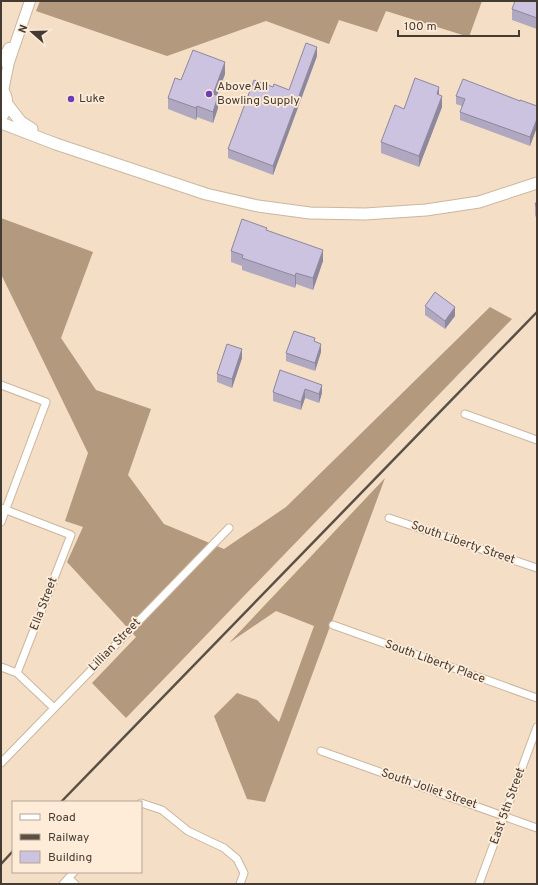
<svg xmlns="http://www.w3.org/2000/svg" width="538" height="885" font-family="Overpass,sans-serif">
<rect width="100%" height="100%" fill="#f4dec6"/>
<path fill="#b3997d" d="M40 1H482L469 37 386 11 377 32 339 20 329 44 266 21 167 56 36 11Z
M1 218 93 252 61 338 96 390 151 409 128 475 164 524 224 549 286 507 490 307 512 319 126 718 92 683 136 637 67 562 83 527 65 521 88 453 1 274Z
M385 478 265 802 247 799 214 716 237 693 257 700 279 722 314 626 276 611 229 643Z"/>
<g fill="none" stroke-linecap="round" stroke-linejoin="round">
<defs>
<path id="street" d="M1 385 46 402 1 522
M465 414 537 440
M1 508 71 535 17 673
M389 518 537 568
M333 625 537 698
M1 667 17 673 54 708
M321 751 537 828
M1 763 229 528
M141 803 162 810 188 831 224 848 237 859 244 873 240 884
M69 879 75 884
M63 884 74 872
M479 884 537 727"/>
<path id="secondary" d="M1 62 9 48
M3 91 9 62 30 1"/>
<path id="primary" d="M1 88C9 98 8 108 1 118
M7 104 21 122 32 129
M1 123 56 144 206 194 258 206 310 213 365 214 426 210 479 202 537 183"/>
</defs>
<use href="#street" stroke="#cbb69f" stroke-width="9"/>
<use href="#secondary" stroke="#cbb69f" stroke-width="12"/>
<use href="#primary" stroke="#cbb69f" stroke-width="13"/>
<use href="#street" stroke="#fff" stroke-width="7"/>
<use href="#secondary" stroke="#fff" stroke-width="10"/>
<use href="#primary" stroke="#fff" stroke-width="11"/>
<path stroke="#5a5045" stroke-width="2.5" d="M61 802 537 312
M1 864 13 851"/>
</g>
<path fill="#afa8c0" d="M537 1V29L512 20V9Z
M317 56 273 175 228 158V149L273 87 289 90Z
M225 74 217 96 218 108 213 123 197 117 196 120 168 109V98L181 80Z
M439 95 442 107 419 167 381 153V142Z
M456 96 520 101 537 106V127L530 146 460 120V112L462 106 456 104Z
M535 203H537V220L535 215Z
M267 231 323 261 313 290 296 284 295 288 242 270V266L231 262V251Z
M425 306 455 316 445 329 425 315Z
M315 341 321 352 315 371 286 361V353Z
M242 358 232 388 217 382V374Z
M280 370 322 393 319 403 305 398 301 410 273 401V392Z"/>
<path fill="#8e889c" d="M317 47V56L273 175V166Z
M225 62V74L213 106V94Z
M439 87V98L437 94Z
M218 96V108L213 123V112Z
M442 96V107L419 167V156Z
M197 106V117L196 120V108Z
M537 119V127L530 146V137Z
M323 250V261L313 290V278Z
M296 273V284L295 288V276Z
M455 307V316L445 329V321Z
M321 344V352L315 371V363Z
M242 349V358L232 388V379Z
M322 385V393L319 403V394Z
M305 389V398L301 410V402Z"/>
<path fill="#cbc3df" stroke="#8e889c" d="M515 1H537V18L512 9Z
M306 43 317 47 273 166 228 149 254 80 273 87 274 84 289 90Z
M193 50 225 62 213 94 218 96 213 112 197 106 196 108 168 98 175 78 181 80Z
M415 78 439 87 437 94 442 96 419 156 381 142 395 105 404 109Z
M463 79 520 101V100L537 106V119L530 137 460 112 465 99 456 96Z
M535 203H537V209Z
M242 219 267 228 266 230 323 250 313 278 296 273 295 276 242 258 243 255 231 251Z
M435 292 455 307 445 321 425 306Z
M294 331 315 338 314 341 321 344 315 363 286 353Z
M227 344 242 349 232 379 217 374Z
M280 370 322 385 319 394 305 389 301 402 273 392Z"/>
<g fill="#6d3db5" stroke="#feecd9" stroke-width="1.5">
<circle cx="209" cy="94" r="4"/>
<circle cx="71" cy="99" r="4"/>
</g>
<g text-anchor="middle" dominant-baseline="central" stroke-width="3.5" stroke-linejoin="round" paint-order="stroke">
<g font-size="12" fill="#443b32" stroke="#feecd9" text-anchor="start">
<text x="217" y="87">Above All<tspan x="217" dy="14">Bowling Supply</tspan></text>
<text x="79" y="99">Luke</text>
</g>
<g font-size="12" fill="#443b32" stroke="#feecd9">
<text transform="translate(463 543) rotate(19)">South Liberty Street</text>
<text transform="translate(44 604) rotate(-69)">Ella Street</text>
<text transform="translate(115 645) rotate(-46)">Lillian Street</text>
<text transform="translate(435 662) rotate(20)">South Liberty Place</text>
<text transform="translate(429 789) rotate(19)">South Joliet Street</text>
<text transform="translate(508 806) rotate(-70)">East 5th Street</text>
</g>
</g>
<rect width="538" height="885" fill="none" stroke="#443b32" stroke-width="4"/>
<rect x="12" y="801" width="130" height="72" fill="#feecd9" stroke="#b4a596"/>
<rect x="20" y="814" width="20" height="6" fill="#ffffff" stroke="#b4a596"/>
<text x="48" y="821" font-size="12" fill="#443b32">Road</text>
<rect x="20" y="834" width="20" height="6" fill="#5a5045" stroke="#b4a596"/>
<text x="48" y="841" font-size="12" fill="#443b32">Railway</text>
<rect x="20" y="851" width="20" height="12" fill="#cbc3df" stroke="#b4a596"/>
<text x="48" y="861" font-size="12" fill="#443b32">Building</text>
<g transform="translate(32 32) rotate(290)" stroke="#feecd9" stroke-width="3" paint-order="stroke">
<path d="M0-3L7 15L0 10L-7 15Z" fill="#443b32"/>
<text y="-6" font-size="11" font-weight="bold" text-anchor="middle" fill="#443b32">N</text>
</g>
<path d="M398 30v6h121v-6" fill="none" stroke="#443b32" stroke-width="2"/>
<text x="404" y="30" font-size="12" fill="#443b32" stroke="#feecd9" stroke-width="3" paint-order="stroke">100 m</text>
</svg>
